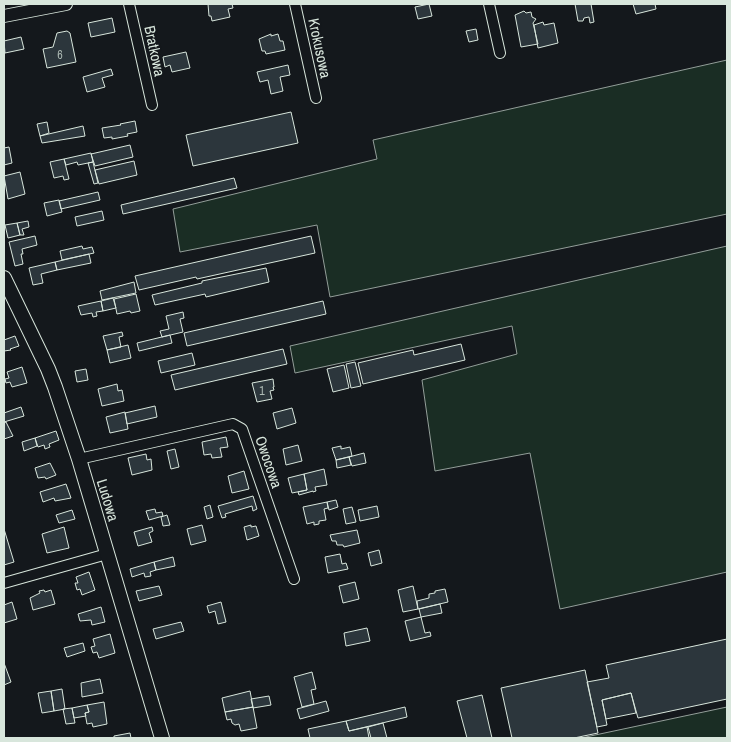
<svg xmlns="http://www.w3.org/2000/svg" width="731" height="742" font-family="'Archivo Narrow',sans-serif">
<rect width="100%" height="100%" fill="#14181c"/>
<path fill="#1a2d24" stroke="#939e99" d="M727 60V214L330 297 317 225 180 252 173 209 377 159 373 140Z
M727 246V572L560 609 530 453 435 471 422 380 517 354 512 326 295 373 290 346Z
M727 707V738H581Z"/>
<path fill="#2c363c" stroke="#d8e6dc" d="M208 4H232L233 8 228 9 230 17 212 21 211 16H209Z
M429 4 432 16 418 19 415 7Z
M575 4H591L594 22 590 23 589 17 584 18 583 21H578Z
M633 4H655L656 9 636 14Z
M524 11 526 13 531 12 532 17 536 19 533 23 538 44 521 47 515 15Z
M112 18 115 32 91 37 88 23Z
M543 22 544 25 554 23 558 43 538 48 534 25Z
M476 29 478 40 469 42 466 31Z
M67 31 70 33 76 62 47 68 43 49 53 47 57 33Z
M271 34V36L278 34 280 41H283L285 50 266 54 265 51H262L259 39Z
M21 37 24 49 5 53 4 41Z
M186 52 190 68 172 72 170 65 165 67 163 57Z
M288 65 290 75 280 77 283 91 271 94 268 80 260 82 257 72Z
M111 69 113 75 102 78 105 87 87 92 83 77Z
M291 112 298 143 193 166 186 135Z
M135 121 137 132 127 134 128 136 112 139V137L104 138 102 128 121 125 120 124Z
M47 122 49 133 40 136 37 124Z
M83 126 85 136 42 143 40 136Z
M130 145 133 157 95 166 91 154Z
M9 147 12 163 4 165V148Z
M91 153 93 162 78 165 77 162 66 165 64 159Z
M64 159 69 179 64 180 63 176 54 178 50 162Z
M134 161 137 175 99 184 95 170Z
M93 162 98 183 94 184 88 163Z
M20 172 25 194 8 199 4 176Z
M234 178 237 188 123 214 121 205Z
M98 192 100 200 61 209 59 201Z
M59 200 62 212 47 216 44 203Z
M102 211 104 220 77 226 75 217Z
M28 221 29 227 22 229 24 235H20L17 223Z
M17 223 20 235 8 238 5 225Z
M35 236 37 245 22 249 23 254H21L23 264 15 266 9 242Z
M311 236 315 253 197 279 196 277 139 290 135 276Z
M82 246 83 249 92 247 94 253 62 260 60 251Z
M89 254 91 263 57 270 55 262Z
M55 262 57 270 41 274 43 283 33 285 29 268Z
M266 268 269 282 206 297 205 294 155 305 152 295 202 283V281Z
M134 282 136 293 102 300 100 291Z
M136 294 140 311 131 313 130 311 117 314 114 299Z
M113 298 116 308 103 311 101 301Z
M101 301 103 311 96 312 97 316 93 317 92 313 81 315 78 306Z
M323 301 326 314 187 346 184 333Z
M183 312 184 318 180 319 183 332 162 337 160 331 169 329 166 316Z
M122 332 123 336 119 337 121 347 107 350 103 336Z
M170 335 172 343 139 351 137 343Z
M15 336 19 346 10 349 11 350 4 351V340Z
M461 344 465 360 363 384 358 363 413 350 414 355Z
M128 345 131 358 110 363 107 350Z
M283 349 287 364 175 390 171 375Z
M192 353 195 365 161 373 158 361Z
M355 362 361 386 351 388 346 364Z
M344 365 349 388 333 392 327 369Z
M22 367 27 383 12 387 10 382 6 383 5 379 9 378 7 372Z
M86 369 88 380 77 382 75 371Z
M273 379 274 387H273L274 390 270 391 272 399 257 402 252 383Z
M117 384 118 391 122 390 124 401 102 406 98 389Z
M155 406 157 417 127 424 125 413Z
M21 407 24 416 4 422V413Z
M292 408 296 423 277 429 273 413Z
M125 412 128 429 110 433 106 417Z
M6 422 13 436 4 439V423Z
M56 431 59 440 49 444 50 447 45 449 44 445 38 447 35 438Z
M226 437 228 447 220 448 222 457 212 458 211 454 204 455 202 442Z
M35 438 37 446 24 451 22 442Z
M298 445 302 461 286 465 283 449Z
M341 446V449L350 447 352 456 336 460 332 448Z
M175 449 179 467 171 469 167 451Z
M364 453 366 463 352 466 349 457Z
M146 454 147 460 151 459 152 470 132 475 128 458Z
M349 457 351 465 337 468 336 460Z
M50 463 56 475 46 479 45 477 38 478 35 468Z
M324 469 327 485 315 487 316 491 313 492V491L299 495 298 492 307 490 304 474Z
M244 471 249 489 232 493 228 476Z
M304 474 307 490 292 493 288 478Z
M66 484 71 498 55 501 54 498 43 502 40 492Z
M253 496 257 509 253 511 252 506 225 514 226 517 222 518 218 506Z
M336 500 338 507 329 510 327 502Z
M327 502 328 508 324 509 326 520 319 521V524L314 525V522L307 524 303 507Z
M210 505 213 517 207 519 204 507Z
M377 506 379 517 360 521 358 510Z
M352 507 356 522 346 524 343 509Z
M155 509 156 513 162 512 163 516 149 520 146 511Z
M72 510 75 519 59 523 56 515Z
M167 515 170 525 163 526 161 517Z
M202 525 206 541 191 545 187 529Z
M251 525V527L256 526 259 536 247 540 244 527Z
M64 527 69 548 47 553 42 534Z
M152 527 153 531 149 533 152 542 138 546 134 532Z
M4 529 14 562 4 565Z
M357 530 360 543 344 547 343 545H337L336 541H332L330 535Z
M379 550 382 563 371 566 368 553Z
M340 554 342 564 346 563 348 569 328 573 325 557Z
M173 557 175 566 156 570 154 562Z
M154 562 156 570 150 572 151 576 145 577 144 573 132 577 130 569Z
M89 572 95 590 82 595 80 589 77 590 75 583H78L76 577Z
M355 582 359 599 343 603 339 586Z
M159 586 162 595 139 601 136 591Z
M413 586 418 609 403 612 398 590Z
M445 589 448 602 418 609 417 601 429 598V594L435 593V591Z
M44 590 45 592 51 590 55 604 33 610 30 598 40 593 39 591Z
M12 602 17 619 4 623V605Z
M221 602 226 622 218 624 215 611 209 613 207 606Z
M440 604 442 613 421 617 419 609Z
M101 607 105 622 92 625 91 620 80 621 78 614Z
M421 617 425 633 430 632 431 636 410 641 405 621Z
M181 622 184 631 156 639 153 629Z
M367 628 370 641 346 646 344 633Z
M110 634 115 653 99 658 97 652 93 653 91 647 95 646 93 639Z
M727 639V699L638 718 631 693 602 700 607 725 597 727 587 682 609 678 606 665Z
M83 643 85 651 67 657 64 648Z
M4 663 11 682 4 685Z
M585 670 598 733 574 738H512L501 688Z
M312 672 316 689 311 690 314 704 302 707 294 677Z
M100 679 103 693 82 697 81 683Z
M62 689 65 709 54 711 51 691Z
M51 691 54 711 42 713 38 693Z
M250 691 253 707 225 712 222 698Z
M631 693 636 713 606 719 602 700Z
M482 695 492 738H467L457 701Z
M269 696 271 705 253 708 251 699Z
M326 701 329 711 300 719 297 709Z
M104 702 107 724 93 727 92 723 87 724 85 713 89 712 87 705Z
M87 705 89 712 85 713 86 716 74 718 72 708Z
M253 707 257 728 241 731 239 724 235 725 232 723 231 719 227 720 225 712Z
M405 707 407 717 349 731 346 721Z
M72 708 75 723 66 724 63 709Z
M346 721 349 731 367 727 369 738H310L308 729Z
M383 723 387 738H371L368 727Z
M130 733 131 738H114V736Z"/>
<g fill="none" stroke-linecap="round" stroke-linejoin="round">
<defs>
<path id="minor" d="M129 4 152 105
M295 4 316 98
M489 4 500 53
M79 459 233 424 242 429 294 579
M4 583 107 554"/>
<path id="tertiary" d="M4 16 66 4"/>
<path id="secondary" d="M4 278 48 369 55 387 79 459 162 738"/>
</defs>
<use href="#minor" stroke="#d8e6dc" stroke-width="12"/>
<use href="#tertiary" stroke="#d8e6dc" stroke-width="14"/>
<use href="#secondary" stroke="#d8e6dc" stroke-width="16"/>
<use href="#minor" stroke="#14181c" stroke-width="10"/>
<use href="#tertiary" stroke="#14181c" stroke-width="12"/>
<use href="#secondary" stroke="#14181c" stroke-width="14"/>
</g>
<g text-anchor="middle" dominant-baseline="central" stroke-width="4" stroke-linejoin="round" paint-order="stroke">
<g font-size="12" fill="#adbab4">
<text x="60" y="55">6</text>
<text x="262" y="391">1</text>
</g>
<g font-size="15" fill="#d8e6dc" stroke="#14181c">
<text transform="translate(320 48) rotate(78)">Krokusowa</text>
<text transform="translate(155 51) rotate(78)">Bratkowa</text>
<text transform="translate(269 462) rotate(71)">Owocowa</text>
<text transform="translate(108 500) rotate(73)">Ludowa</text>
</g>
</g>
<rect width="731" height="742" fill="none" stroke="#d8e6dc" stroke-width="10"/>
</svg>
